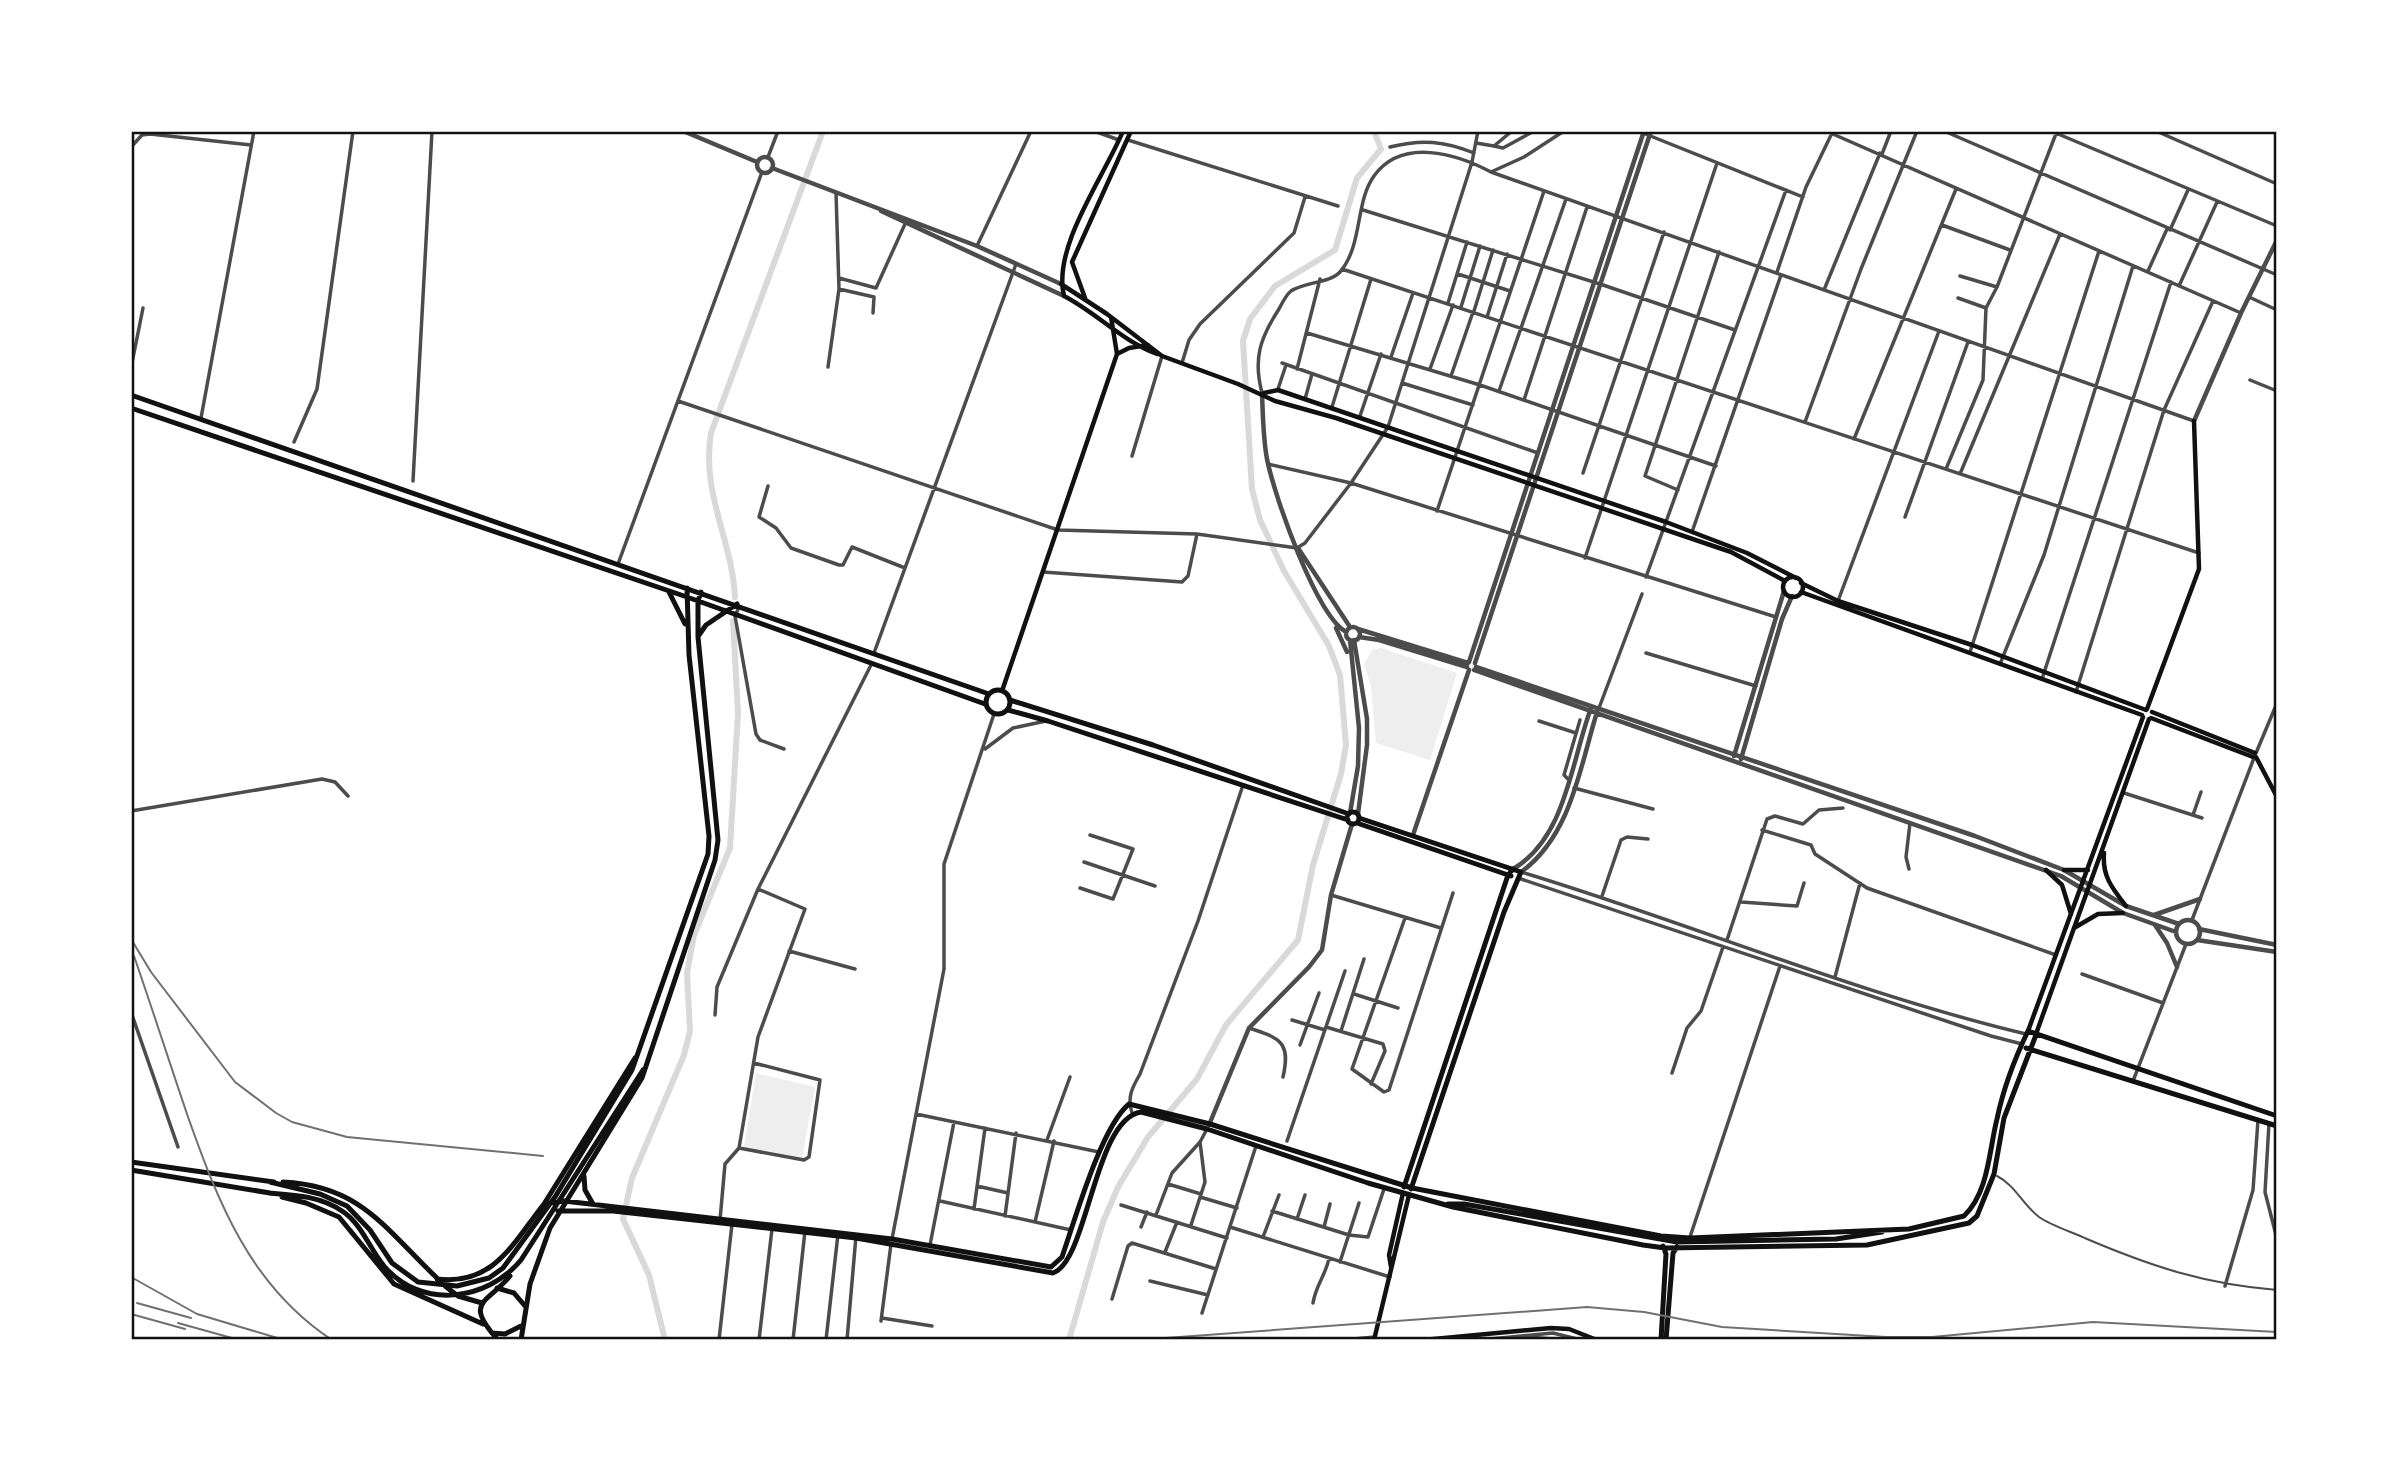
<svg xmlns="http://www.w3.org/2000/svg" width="2408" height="1471" font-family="Manrope,sans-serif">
<rect width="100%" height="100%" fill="#fff"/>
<path fill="#eee" d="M1381 648 1457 673 1430 760 1376 743 1371 687 1364 664 1372 650Z
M756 1073 815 1087 802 1158 744 1147Z"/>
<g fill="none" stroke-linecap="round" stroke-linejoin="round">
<path stroke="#d9d9d9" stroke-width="6" d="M735 597C732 539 701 494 711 433L823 131
M665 1340 649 1275 623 1219 632 1178 684 1055 690 1031 687 973 694 935 730 848 738 713 733 621
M1069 1340 1103 1222 1118 1187 1148 1137 1197 1079 1226 1025 1298 940 1313 865 1341 774 1346 745 1340 675 1329 646 1284 571 1260 520 1252 489 1243 341 1250 319 1275 286 1335 250 1357 178 1381 149 1374 131"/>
<path stroke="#4c4c4c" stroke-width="2" d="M1997 1176C2015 1185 2023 1205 2039 1217 2052 1226 2072 1232 2087 1239 2153 1267 2205 1284 2277 1290"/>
<path stroke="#4c4c4c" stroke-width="3.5" d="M1094 131 1119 140
M1638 131 1803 197
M1826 131 2241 313
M1944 131 2277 275
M2051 131 2277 226
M2156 131 2277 184
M2276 131H2277
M1128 140 1338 206
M1476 143 1494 146 1512 131
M1494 146 1503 148 1534 131
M131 147 142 135 150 134 251 145
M1390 147C1422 139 1444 141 1474 153
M1882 154 1891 131
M768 157 778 131
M1491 172 2194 421
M1363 210 1600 284 1735 330
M1942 225 2010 250
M2170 230 2188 190
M977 246 1031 131
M1342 269 2199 553
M2148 271 2167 229
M1777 272 1806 187 1833 131
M1458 274 1510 291
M1960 276 1997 287
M839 278 876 288 905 224
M2179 286 2217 202
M839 289 874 297 873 313
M1824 290 1880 153
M2249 297 2277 310
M1958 298 1986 308
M1448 303 1467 242
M1461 307 1480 246
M1474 311 1493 250
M1487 317 1507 254
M1307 333 1480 385 1716 466
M1391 357 1413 293
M1182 363 1189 340 1200 324 1294 233 1305 197
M1282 363 1538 453
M828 367 839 289 836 193
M131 368 143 308
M1297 369 1320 279
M1430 369 1453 305
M1451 376 1473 312
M2250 380 2277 391
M1402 383 1473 405
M1278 389 1286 365
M1499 391 1566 199
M1262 393C1253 359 1260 338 1279 309 1282 303 1286 295 1291 291 1304 282 1330 283 1340 272 1363 245 1355 202 1374 176 1402 137 1457 154 1491 172L1524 157 1564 131
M1305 399 1312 374
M1524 400 1587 207
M678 401 1058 530 1197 534 1297 548 1305 543 1351 483 1388 427 1472 162 1478 131
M1332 407 1371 279
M1360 416 1381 354
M201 418 254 131
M1805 422 1861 269 1917 131
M1854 439 1956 189
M294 442 317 389 353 131
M1132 456 1162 356
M1268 464 1351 483 1776 617
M1946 469 1983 380 1986 308 1997 287 2057 131
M1583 473 1664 232
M1960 474 2060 234
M413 481 432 131
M768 486 759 517 776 528 791 548 839 565H843L852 547 905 568
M1678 490 1645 476 1719 252
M1437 511 1544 191
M1905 517 1968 342
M1692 532 1781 275
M1585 558 1717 163
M618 564 762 172
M1043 572 1182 582 1188 576 1197 534
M1646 577 1786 190
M1838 601 1939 331
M739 607 735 616 756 734 760 740 784 749
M1970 652 2099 251
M874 653 1016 264
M1646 653 1756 686
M2000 664 2044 555 2133 266
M2042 679 2171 282
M2076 692 2164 410 2213 301
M1599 708 1642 594
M1539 721 1576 733
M985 749 1013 728 1046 721
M2256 753 2277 703
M1568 779 1564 775 1580 720
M1574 788 1653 809
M2124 793 2202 818
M131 811 322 779 335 782 348 796
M2193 815 2201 792
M1762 830 1811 845 1815 854 1867 888 2056 955
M1084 862 1155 886
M1909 869 1906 857 1910 823
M1521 872C1690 923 1854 993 2026 1034
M1518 878 1991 1036 2022 1044
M1080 888 1113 899 1133 849 1090 835
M1331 895 1441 928
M1602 896 1621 840 1627 837 1648 839
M1741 902 1797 906 1804 883
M1405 918 1352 1069 1384 1092 1389 1090 1453 893
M2192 920 2254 758
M1727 940 1767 819 1775 816 1803 824 1819 810 1843 808
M789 951 855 969
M2082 974 2163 1003
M1835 977 1860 883
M1354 994 1398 1008
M131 1012 178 1147
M715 1015 717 987 758 889 872 663
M1292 1020 1325 1030
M1326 1027 1383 1044 1385 1051 1371 1084
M1249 1028C1280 1038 1291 1042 1283 1077
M1341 1031 1364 959
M1300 1045 1319 993
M1672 1073 1687 1028 1701 1011 1723 947
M2133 1081 2186 944
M1132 1113C1127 1097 1132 1088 1140 1074L1198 921 1243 785
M916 1114 1099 1152
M2269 1123 2265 1192 2277 1239
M1047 1140 1070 1077
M1287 1141 1345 971
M739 1148 804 1160 809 1157 820 1080 754 1063
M1168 1184 1201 1194
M977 1186 1008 1193
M1200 1197 1237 1208
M940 1201 1071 1230
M1121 1205 1227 1238
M974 1209 985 1128
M1272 1211 1349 1235 1368 1237 1384 1189
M1156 1215 1172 1173 1200 1142 1207 1129
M1005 1216 1016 1133
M1297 1219 1305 1195
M720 1220 725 1164 739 1148 758 1037 805 909 758 889
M1035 1222 1054 1141
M1191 1225 1205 1182 1200 1142
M1141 1227 1147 1212
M1230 1227 1390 1277
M1324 1227 1330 1204
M1263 1237 1279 1195
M1690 1237 1780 966
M892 1239 944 969V864L994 714
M930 1245 954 1122
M1165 1252 1177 1222
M1340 1262 1359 1203
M1150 1281 1208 1295
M2225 1286 2253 1190 2258 1120
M1112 1299 1128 1246 1132 1243 1216 1269
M1313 1303C1316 1284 1326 1275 1329 1258
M1202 1313 1256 1146
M882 1318 932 1326
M881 1321 891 1244
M1527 1337 1566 1340
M719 1340 732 1224
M759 1340 772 1229
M793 1340 805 1231
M826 1340 838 1234
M847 1340 856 1236
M1343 1340 1375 1337
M1480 1340 1553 1333 1581 1340"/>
<path stroke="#4c4c4c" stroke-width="4.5" d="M683 131 757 162
M757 165a8 8 0 1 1 16 0a8 8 0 1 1-16 0Z
M772 168 977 246 1061 284
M881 211 1064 296
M1262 394C1263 415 1263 438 1267 459 1274 495 1316 615 1346 632
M2194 421 2241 313 2277 240
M1298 548 1350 627
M1346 634a7 7 0 1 1 14 0a7 7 0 1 1-14 0Z
M1336 628 1347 652
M1358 629 1468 663
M1359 637 1379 640 1467 667
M1350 640 1359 728 1358 766 1350 813
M1354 640 1367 719V745L1358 814
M1469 662 1644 131
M1475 663 1651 131
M1476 667 1975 836 2064 870 2126 906 2179 924
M1474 670 2061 876 2123 913 2176 932
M1734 756 1784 591
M1741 759 1782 619 1792 596
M1413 835 1469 670
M1513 869C1566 838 1571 762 1591 708
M1521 872C1571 836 1580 767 1597 712
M2154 915 2200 899
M2176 932a12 12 0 1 1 24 0a12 12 0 1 1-24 0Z
M2155 925 2167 943 2177 967
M2199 929 2277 945
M2197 940 2277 952
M1209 1125 1249 1028 1309 967 1322 950 1331 895 1352 824"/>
<path stroke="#111" stroke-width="4.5" d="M1123 131C1104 177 1052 247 1064 296 1097 313 1122 341 1157 354
M1061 284 1107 314 1162 356 1238 384 1275 401 1336 418 1731 552 1785 581
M1085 298 1072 262 1131 131
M1117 354 1129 348 1148 345
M1264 393 1278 390 1666 522 1747 553 1796 578
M1783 587a10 10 0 1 1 20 0a10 10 0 1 1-20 0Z
M1801 583 1838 601 1972 645 2146 710
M1801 592 2142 715
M1002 691 1117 354 1111 317
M2147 709 2199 569 2194 421
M2152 712 2255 753
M2151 718 2253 757
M2256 757 2277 797
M2104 853C2102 876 2112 888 2126 906
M2046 870 2062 885 2071 914
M2064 870H2088
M2074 928 2098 914 2123 913
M2028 1031 2143 717
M2036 1034 2149 719
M1391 1267 1389 1255 1403 1193
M1374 1340 1409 1195
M1423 1340 1551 1328 1569 1329 1597 1340"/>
<path stroke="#111" stroke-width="5" d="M131 395 989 694
M131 408 687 597 985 704
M669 592 685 624
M699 635 706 625 737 604
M986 702a12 12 0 1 1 24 0a12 12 0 1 1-24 0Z
M1010 700 1153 745 1349 814
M1008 710 1048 721 1348 820
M1347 818a6 6 0 1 1 12 0a6 6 0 1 1-12 0Z
M1359 818 1521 872 1504 912 1411 1189
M1357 823 1511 876
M2026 1048 2277 1126
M131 1162 274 1182
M131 1170 270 1193
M584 1176 585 1190 593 1204
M270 1182 320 1194 347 1206 370 1230 392 1263 418 1282 457 1286 489 1278 503 1268 555 1197 632 1070 708 854 709 836 689 655 687 588
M283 1182C362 1186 385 1229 438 1279
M1404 1187 1508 875 1513 869
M269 1193C294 1195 320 1196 342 1211 362 1224 369 1248 384 1266 421 1310 487 1301 521 1260L643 1070
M282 1197 306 1203 339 1217 394 1284 483 1324
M544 1204 635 1058
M1448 1204H1464L1677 1242 1836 1239 1882 1232
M558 1211H613L856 1238 1053 1273C1088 1261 1094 1119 1141 1112L1207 1129 1368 1183 1453 1207 1643 1245 1665 1248 1867 1245 1969 1223 1977 1216 1994 1174 2004 1118 2036 1035
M437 1279C494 1286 513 1243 544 1204L564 1201 892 1239 1051 1267 1062 1257C1075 1220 1101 1127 1129 1104L1210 1124 1412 1188 1661 1236 1690 1238 1909 1229 1964 1216C1989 1192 1989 1150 1997 1119 2003 1090 2015 1058 2028 1031L2277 1116
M445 1286 458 1296 482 1303
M497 1288 514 1293 525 1306
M492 1333 505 1334 521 1326
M498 1340C463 1301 487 1304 510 1276
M521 1340 530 1284 550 1228 642 1078 715 860 718 840 698 637V601L701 592
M1661 1340 1666 1254 1663 1246
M1666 1340 1673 1253 1677 1247"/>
<path stroke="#707070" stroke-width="2" d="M131 939 151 972 235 1082 276 1113 292 1122 347 1137 543 1156
M134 956C152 1008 169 1061 187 1114 218 1202 250 1286 332 1340
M131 1277 197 1314 284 1340
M137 1303 191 1318
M131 1314 185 1329
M178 1323 239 1340
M1138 1340 1587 1307 1644 1312 1722 1327 1886 1337H1932L2093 1322 2277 1332"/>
</g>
<rect width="2408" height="1471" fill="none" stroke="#ffffff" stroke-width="266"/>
<rect x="133" y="133" width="2142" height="1205" fill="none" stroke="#111" stroke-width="2.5"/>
</svg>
